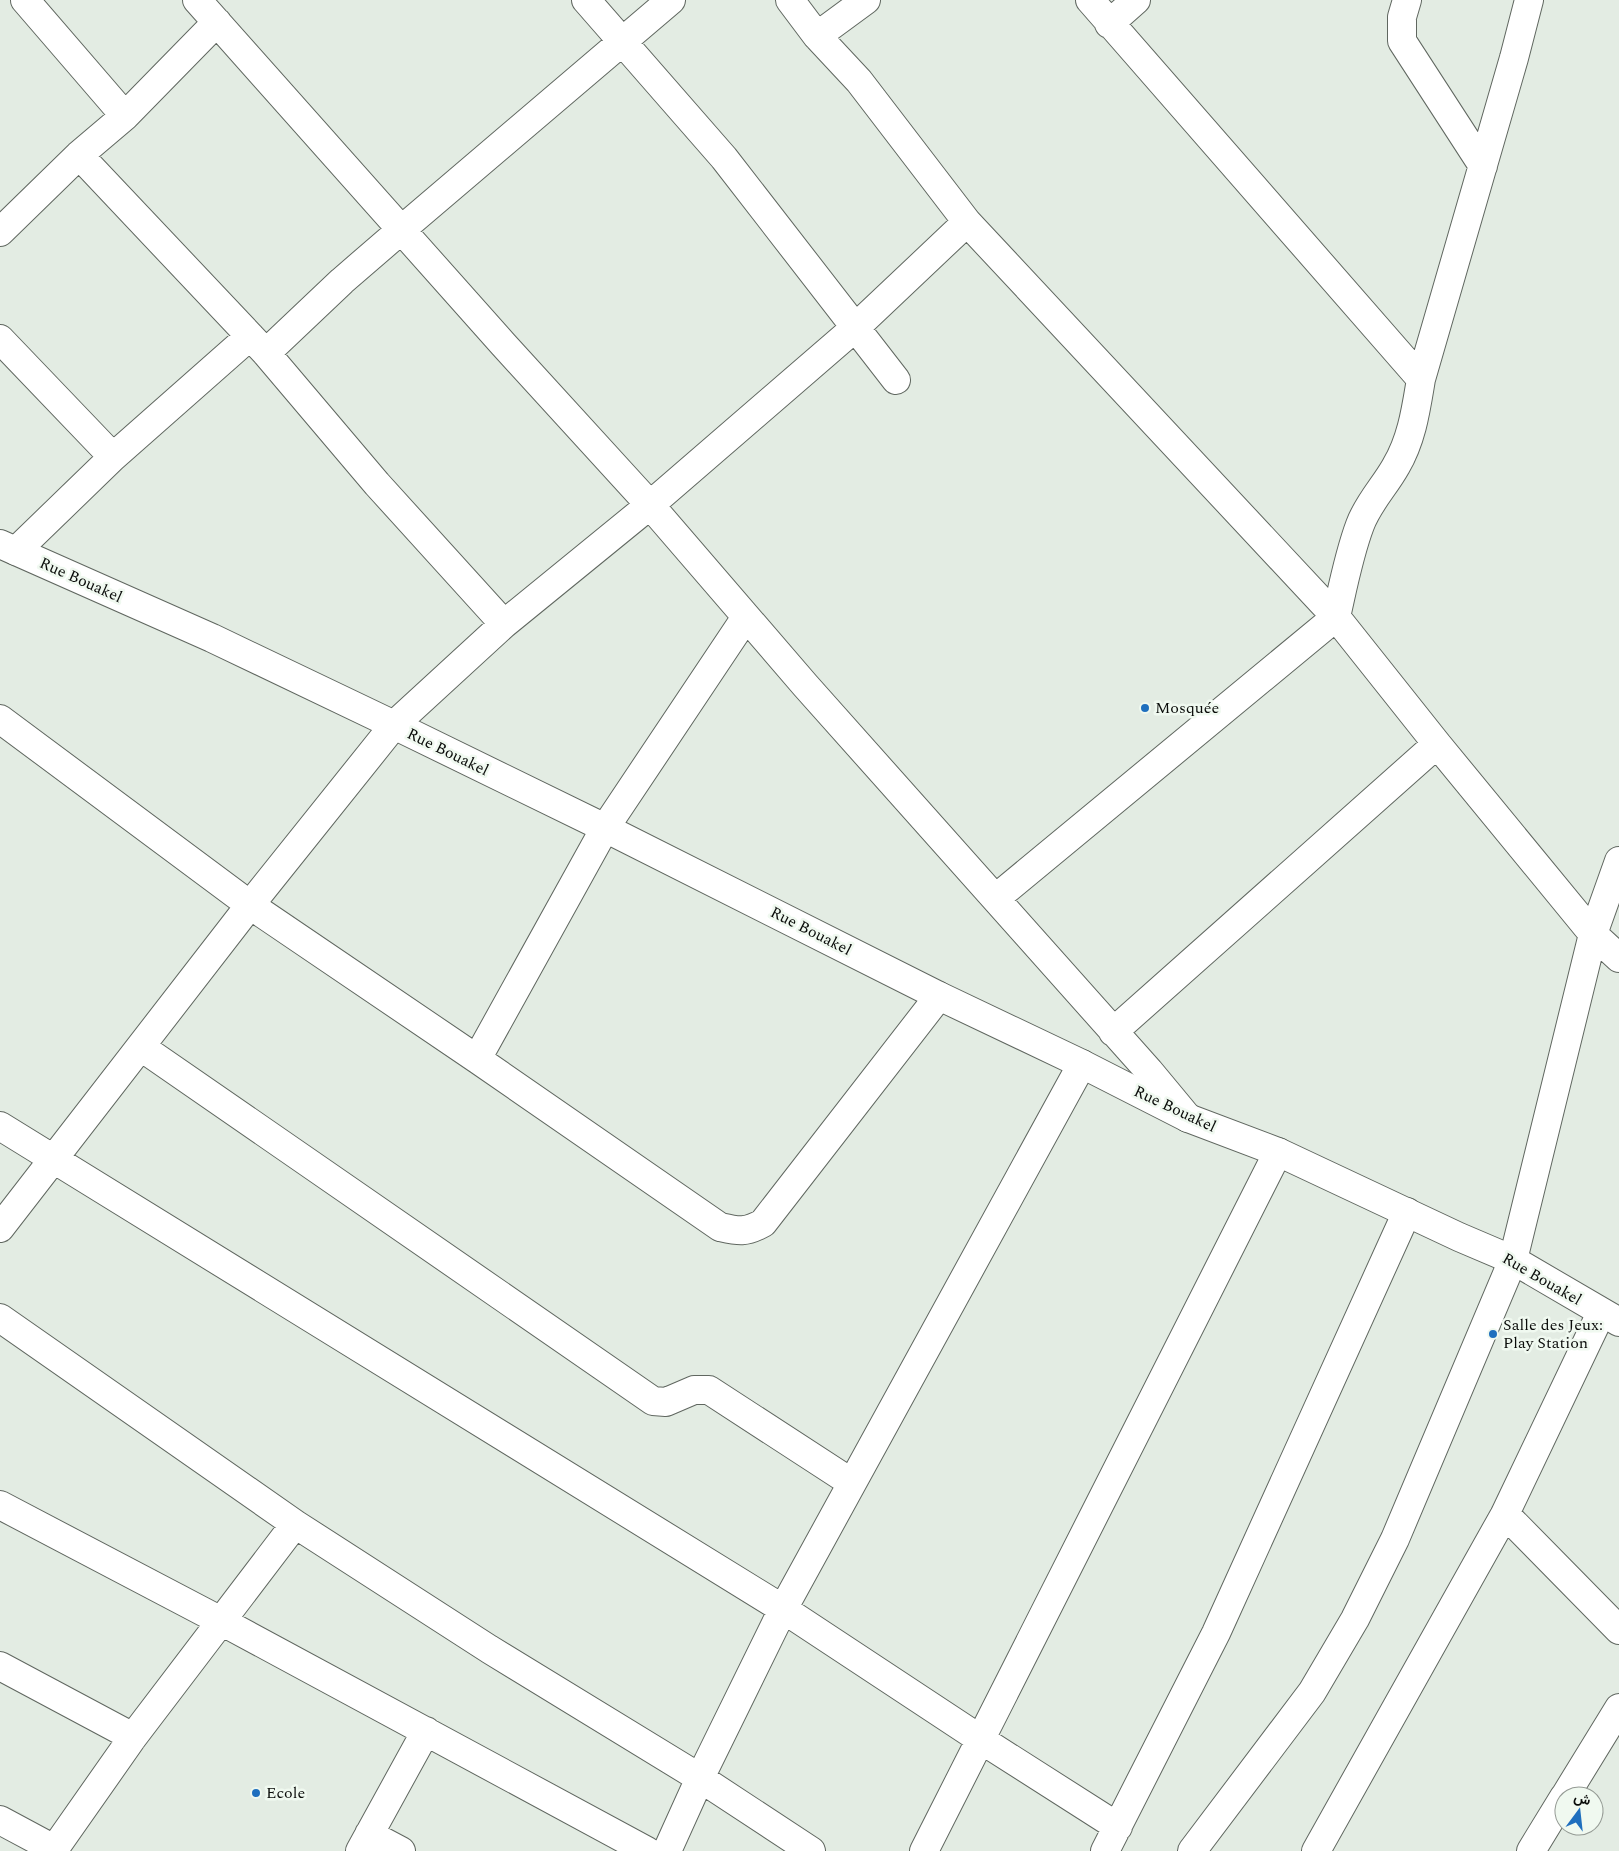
<svg xmlns="http://www.w3.org/2000/svg" width="1619" height="1851" font-family="Spectral,Vazirmatn,serif">
<rect width="100%" height="100%" fill="#e3ece3"/>
<g fill="none" stroke-linecap="round" stroke-linejoin="round">
<defs>
<path id="street" d="M25 0 125 116
M197 0 503 344 650 505 805 685 1149 1071 1188 1118
M586 0 724 158 896 380
M790 0 817 36 859 81 967 222 1336 617 1437 744 1593 934 1619 958
M1090 0 1421 379
M1407 0 1402 17V41L1483 166
M1109 24 1136 0
M817 36 866 0
M79 155 266 353 377 484 504 624
M0 232 79 155 125 116 217 22
M0 339 113 457
M266 353 342 281 401 230 671 0
M16 551 113 457 250 336
M0 719 250 905 477 1059 720 1227C738 1231 745 1233 763 1223L939 996
M996 898 1336 617C1343 586 1349 554 1360 525 1368 503 1385 486 1396 466 1412 439 1416 409 1421 379L1514 58 1529 0
M1113 1032 1437 744
M141 1047 653 1401 666 1402 694 1390H709L852 1483
M477 1059 605 828 746 617
M0 1126 783 1609 980 1739 1118 1827
M0 1228 250 905 394 725 504 624 650 505 856 327 967 222
M0 1318 295 1524 489 1649 700 1778 811 1851
M0 1505 221 1621 647 1851
M1505 1514 1619 1630
M0 1666 133 1737
M1565 1796 1619 1708
M0 1820 54 1849
M369 1834 401 1851
M53 1851 133 1737 295 1524
M360 1851 426 1731
M667 1851 700 1778 783 1609 1082 1064
M924 1851 1278 1152
M1105 1851 1216 1633 1407 1212
M1192 1851 1312 1692 1355 1619 1395 1539 1513 1260 1593 934 1619 861
M1316 1851 1505 1514 1601 1313
M1531 1851 1564 1797"/>
<path id="secondary" d="M0 544 212 638 394 725 605 828 939 996 1082 1064 1188 1118 1278 1152 1459 1237 1513 1260 1619 1322"/>
</defs>
<use href="#street" stroke="#606760" stroke-width="30"/>
<use href="#secondary" stroke="#606760" stroke-width="30"/>
<use href="#street" stroke="#fff" stroke-width="28"/>
<use href="#secondary" stroke="#fff" stroke-width="28"/>
</g>
<g fill="#1f6fbe" stroke="#f0f9f0" stroke-width="2">
<circle cx="1145" cy="708" r="5"/>
<circle cx="1493" cy="1334" r="5"/>
<circle cx="256" cy="1793" r="5"/>
</g>
<g text-anchor="middle" dominant-baseline="central" stroke-width="5" stroke-linejoin="round" paint-order="stroke">
<g font-size="16" fill="#0a0c0a" stroke="#f0f9f0">
<text transform="translate(81 580) rotate(24)">Rue Bouakel</text>
<text transform="translate(448 752) rotate(26)">Rue Bouakel</text>
<text transform="translate(811 931) rotate(27)">Rue Bouakel</text>
<text transform="translate(1175 1109) rotate(25)">Rue Bouakel</text>
<text transform="translate(1542 1279) rotate(30)">Rue Bouakel</text>
</g>
<g font-size="16" fill="#0a0c0a" stroke="#f0f9f0" text-anchor="start">
<text x="1155" y="708">Mosquée</text>
<text x="1503" y="1325">Salle des Jeux:<tspan x="1503" dy="18">Play Station</tspan></text>
<text x="266" y="1793">Ecole</text>
</g>
</g>
<g transform="translate(1579 1811) rotate(15)"><circle r="24" fill="#f0f9f0" stroke="#949a94"/>
<path d="M0-4L9 19L0 12L-9 19Z" fill="#1f6fbe"/>
<text y="-8" font-size="14" font-weight="bold" text-anchor="middle" fill="#0a0c0a">ش</text>
</g>
</svg>
